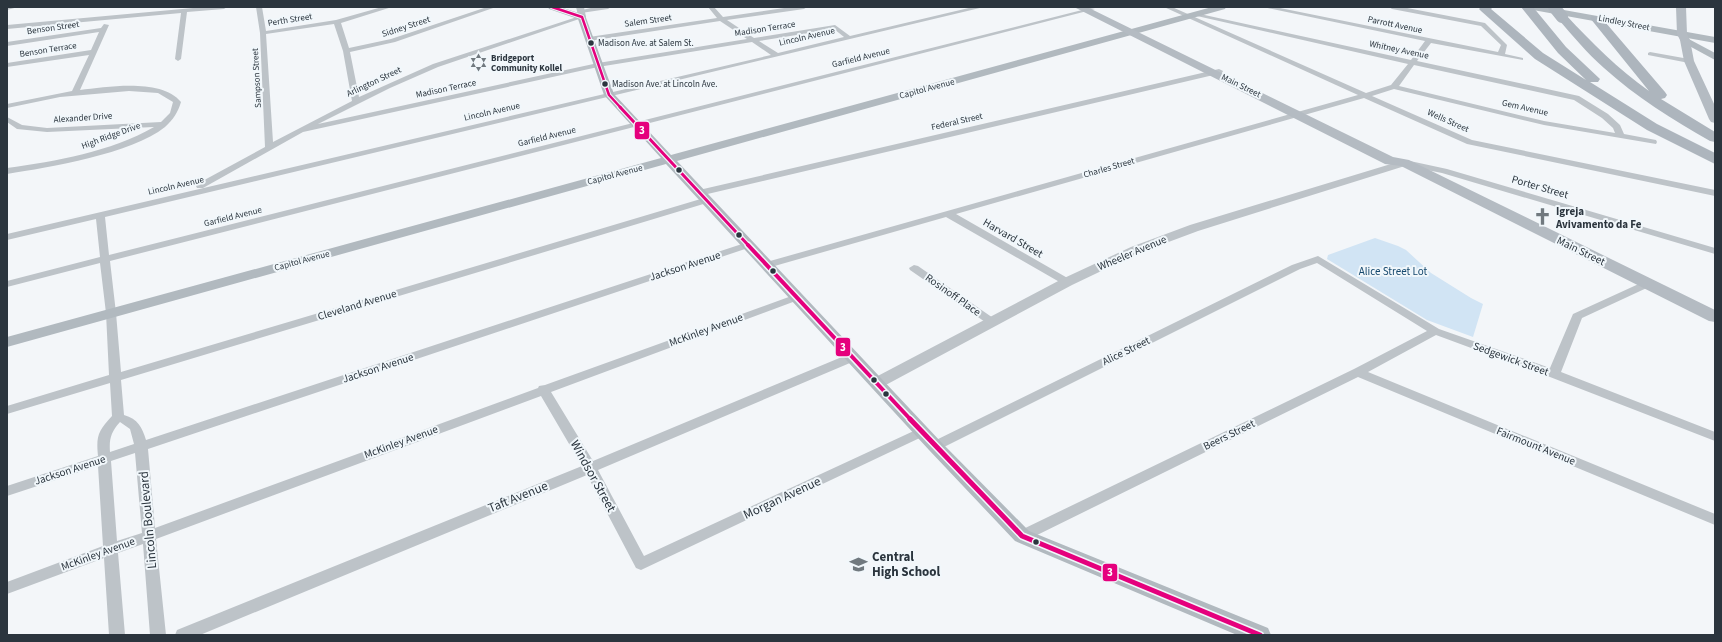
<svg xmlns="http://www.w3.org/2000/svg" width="1722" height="642" font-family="'Source Sans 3',sans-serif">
<rect width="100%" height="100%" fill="#f3f6f9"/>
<path fill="#d1e4f4" d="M1375 238 1398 246 1406 250 1431 273 1471 298 1483 304 1473 337 1427 320 1327 259 1328 255Z"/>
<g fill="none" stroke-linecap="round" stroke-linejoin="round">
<path fill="#bdc3c8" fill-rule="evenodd" d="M7 7H18L7 10Z
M204 7H227L224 9 187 12 181 59 178 61 175 59 181 13 7 29V25Z
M256 7H262L266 31 336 20 382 7H392L341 23 349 48 391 39 487 7H496L395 42 350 52 359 97 433 64 580 16 585 17 438 67 390 88 318 124 598 63 747 39 720 21 589 41 586 39 589 37 717 18 708 7H714L723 17 791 7H807L804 9 727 20 754 38 835 25 850 36 973 7H984L105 217 109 255 1090 8 1095 9 110 261 116 313 121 372 704 198H710L712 200 710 202 121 380 124 415C138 419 142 427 146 440L745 243 748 242 753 245 751 247 148 449 155 528 538 388 539 386 545 385 797 294 801 295 802 297 801 299 551 392 593 461 849 354H857L859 357 857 360 598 470 644 556 918 429 922 428 926 429 928 432 926 435 641 570 636 568 587 475 200 635H175L177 630 582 466 541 396 156 539 166 635H150L143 544 118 553 125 635H109L104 558 7 594V582L103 546 98 466 7 496V486L98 456C96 436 98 431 112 416L110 383 7 414V406L109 375 106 313 100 263 7 287V281L100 257 96 219 7 240V234L771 55 752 42 598 67 303 132 203 188H197L196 186 197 184 265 147 260 33ZM334 24 343 51 352 101 273 142 266 34ZM834 29 844 37 778 53 759 41ZM120 422 130 429 134 444 110 452C109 439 111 432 120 422ZM135 453 142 533 117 541 111 461Z
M595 7H611L608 9 581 13 578 11Z
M1164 7H1172L1366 93 1391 85 1408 64 1197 16 1200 14 1411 60 1425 41 1263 7H1275L1498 52 1501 45 1481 26 1392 9 1389 7H1402L1485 23 1507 45 1505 54 1523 58V60L1431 43 1417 61 1579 96 1608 114 1620 125 1624 134 1656 140 1657 142 1656 144 1544 125 1394 89 1372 96 1472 140 1715 190V196L1467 144 1364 98 956 214 1071 280 1072 282 1071 284H1063L946 217 771 267 767 268 762 265 763 263 1358 95ZM1414 65 1574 100 1602 118 1613 128 1615 133 1544 121 1399 86Z
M104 24 109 25 80 90C108 87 161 78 181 102 178 112 173 120 165 127 131 154 50 167 7 174V168C57 161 110 152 154 127L47 132 17 129 7 122V117L22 125 47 128 161 122 170 113 173 102 158 93 129 91 60 97 7 108V104L72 91 89 55 7 67V63L91 50 99 32 7 46V42L101 28Z
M1650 52 1689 59 1693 61 1689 63 1648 55V53Z
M1219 69 1223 71 1222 73 699 196 694 193 699 190Z
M1410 161 1447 169 1715 248V254L1442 173 1407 166 1406 164Z
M1318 256 1439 329 1550 368 1573 314 1643 282H1651L1652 284 1651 286 1582 318 1561 372 1715 432V441L1550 377 1436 335 1368 372 1715 514V525L1358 377 1027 540 1022 542 1017 540 1015 536 1017 532 1354 369 1427 331 1317 263 1300 269 940 449 935 451 930 449 929 446 930 443 1292 265Z
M914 265 918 266 996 320 998 322 996 324H988L910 270 909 268Z"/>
<path fill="#bdc3c8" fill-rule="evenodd" d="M576 7H584L586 17 585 19H579Z
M1404 160 1409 163 1408 165 1198 231 1139 253 1072 285 882 387 877 388 872 387 869 383 872 379 1062 279 1131 247 1190 225Z"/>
<path fill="#b1b9bf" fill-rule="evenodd" d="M548 7H560L585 15 614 94 671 155 1212 7H1226L1225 9 677 161 941 442 1029 531 1268 628 1271 635H1237L1015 541 929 450 666 164 7 347V337L661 158 604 95 578 19 549 9Z
M1529 7H1547L1715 37V43L1533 10Z
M1685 37 1715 53V60L1682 42 1680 40 1682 38Z"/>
<path fill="#b4bbc2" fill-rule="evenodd" d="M1074 7H1087L1393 157 1409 160 1715 310V322L1709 321 1401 166 1385 164Z
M1676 7H1686L1687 34 1690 40 1694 61 1715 106V123L1711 122 1709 119 1684 61 1680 40 1677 34Z"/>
<path fill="#adb5bd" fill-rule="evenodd" d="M1481 7H1493L1491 9 1543 53 1586 80 1558 53 1521 7H1533L1566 47 1600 79 1598 82H1590L1657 124 1715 153V164L1647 130 1535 59 1481 11 1479 9Z
M1562 14 1566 15C1592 43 1618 69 1649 91L1590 18 1592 16H1600L1665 92 1667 95 1665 98 1661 99 1715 132V142L1710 141C1673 120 1636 97 1604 68 1587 53 1573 36 1558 19L1556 17 1558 15Z"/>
<path stroke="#adb5bd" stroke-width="12" d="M1554 7 1562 17"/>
<defs>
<path id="bus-1-far3" d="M552 7 582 17 609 95 621 108"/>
<path id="bus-1-far2" d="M620 107 749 246"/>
<path id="bus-1-far1" d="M748 245 911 420"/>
<path id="bus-1" d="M910 419 1022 536 1260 635"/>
</defs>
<use href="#bus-1-far3" stroke="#f1f7fb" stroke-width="4.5"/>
<use href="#bus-1-far2" stroke="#f1f7fb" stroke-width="5.5"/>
<use href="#bus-1-far1" stroke="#f1f7fb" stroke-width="7"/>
<use href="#bus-1" stroke="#f1f7fb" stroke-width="8"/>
<use href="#bus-1-far3" stroke="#e5007d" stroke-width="2.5"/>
<use href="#bus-1-far2" stroke="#e5007d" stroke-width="3"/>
<use href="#bus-1-far1" stroke="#e5007d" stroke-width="4"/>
<use href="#bus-1" stroke="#e5007d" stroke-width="5"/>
</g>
<defs>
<symbol id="synagogue-bare" viewBox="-9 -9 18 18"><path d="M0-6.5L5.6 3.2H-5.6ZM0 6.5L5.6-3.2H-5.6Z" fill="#71797f" stroke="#f1f7fb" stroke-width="2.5" paint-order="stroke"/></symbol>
<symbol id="church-bare" viewBox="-9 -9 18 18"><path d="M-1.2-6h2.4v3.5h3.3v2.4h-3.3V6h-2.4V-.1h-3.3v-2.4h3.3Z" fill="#71797f" stroke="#f1f7fb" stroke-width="2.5" paint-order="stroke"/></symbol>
<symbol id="school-bare" viewBox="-9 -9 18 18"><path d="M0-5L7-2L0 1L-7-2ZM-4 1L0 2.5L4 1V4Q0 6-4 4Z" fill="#71797f" stroke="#f1f7fb" stroke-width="2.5" paint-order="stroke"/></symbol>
</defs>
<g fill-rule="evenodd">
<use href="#synagogue-bare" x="466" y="50" width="25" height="25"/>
<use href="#church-bare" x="1530" y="204" width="25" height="25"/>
<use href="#school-bare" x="846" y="552" width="25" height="25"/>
</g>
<g fill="#2b353e" stroke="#f1f7fb" stroke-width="1.5">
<circle cx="591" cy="43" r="3.5"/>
<circle cx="605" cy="84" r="3.5"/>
<circle cx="679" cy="170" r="3.5"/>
<circle cx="739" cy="235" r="3.5"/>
<circle cx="773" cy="271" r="3.5"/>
<circle cx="874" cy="380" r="3.5"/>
<circle cx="886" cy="394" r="3.5"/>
<circle cx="1036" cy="542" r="3.5"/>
</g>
<g text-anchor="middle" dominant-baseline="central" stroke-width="4" stroke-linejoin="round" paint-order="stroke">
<g font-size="9" fill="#2b353e" stroke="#f1f7fb">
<text transform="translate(290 20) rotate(-9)">Perth Street</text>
<text transform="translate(648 21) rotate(-8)">Salem Street</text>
<text transform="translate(1624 23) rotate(11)">Lindley Street</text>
<text transform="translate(1395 25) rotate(12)">Parrott Avenue</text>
<text transform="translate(406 27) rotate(-18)">Sidney Street</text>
<text transform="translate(53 28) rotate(-8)">Benson Street</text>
<text transform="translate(765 29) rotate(-9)">Madison Terrace</text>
<text transform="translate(807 37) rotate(-13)">Lincoln Avenue</text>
<text transform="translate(48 50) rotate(-9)">Benson Terrace</text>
<text transform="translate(1399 50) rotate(12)">Whitney Avenue</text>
<text transform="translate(861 58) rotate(-14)">Garfield Avenue</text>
<text transform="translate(257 78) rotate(-93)">Sampson Street</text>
<text transform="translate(374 82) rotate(-25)">Arlington Street</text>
<text transform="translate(1241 86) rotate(26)">Main Street</text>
<text transform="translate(446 89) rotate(-12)">Madison Terrace</text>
<text transform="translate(927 89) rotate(-15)">Capitol Avenue</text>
<text transform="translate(1525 108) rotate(13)">Gem Avenue</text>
<text transform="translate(492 112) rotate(-13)">Lincoln Avenue</text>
<text transform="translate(83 118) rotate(-4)">Alexander Drive</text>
<text transform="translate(1448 121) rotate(24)">Wells Street</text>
<text transform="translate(957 122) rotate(-13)">Federal Street</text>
<text transform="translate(111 136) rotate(-20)">High Ridge Drive</text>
<text transform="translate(547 137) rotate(-14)">Garfield Avenue</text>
<text transform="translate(1109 168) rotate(-16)">Charles Street</text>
<text transform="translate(615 175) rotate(-15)">Capitol Avenue</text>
<text transform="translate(176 186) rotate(-13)">Lincoln Avenue</text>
<text transform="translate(233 217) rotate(-14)">Garfield Avenue</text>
<text transform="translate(302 261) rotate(-15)">Capitol Avenue</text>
</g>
<g font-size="9" fill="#2b353e" stroke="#f1f7fb" text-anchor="start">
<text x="598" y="43">Madison Ave. at Salem St.</text>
<text x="612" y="84">Madison Ave. at Lincoln Ave.</text>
</g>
<g font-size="9" font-weight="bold" fill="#2b353e" stroke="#f1f7fb" text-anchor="start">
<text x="491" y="58">Bridgeport<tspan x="491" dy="10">Community Kollel</tspan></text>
</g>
<g font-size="11" fill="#2b353e" stroke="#f1f7fb">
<text transform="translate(1540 187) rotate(16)">Porter Street</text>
<text transform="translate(1013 238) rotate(30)">Harvard Street</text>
<text transform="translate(1581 251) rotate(26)">Main Street</text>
<text transform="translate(1132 253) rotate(-23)">Wheeler Avenue</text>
<text transform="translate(685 266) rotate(-18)">Jackson Avenue</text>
<text transform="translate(953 295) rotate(35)">Rosinoff Place</text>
<text transform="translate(357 305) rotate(-17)">Cleveland Avenue</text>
<text transform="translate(706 330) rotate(-20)">McKinley Avenue</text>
<text transform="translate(1126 351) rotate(-26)">Alice Street</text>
<text transform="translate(1511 359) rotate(20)">Sedgewick Street</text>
<text transform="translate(378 368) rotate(-18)">Jackson Avenue</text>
<text transform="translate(1229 435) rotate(-26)">Beers Street</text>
<text transform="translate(401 442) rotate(-20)">McKinley Avenue</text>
<text transform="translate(1536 446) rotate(22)">Fairmount Avenue</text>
<text transform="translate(70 470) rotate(-18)">Jackson Avenue</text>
<text transform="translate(98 554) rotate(-20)">McKinley Avenue</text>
</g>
<g font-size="11" font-weight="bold" fill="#2b353e" stroke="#f1f7fb" text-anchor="start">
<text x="1556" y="211">Igreja<tspan x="1556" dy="13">Avivamento da Fe</tspan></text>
</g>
<g font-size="11" fill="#15486d" stroke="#f1f7fb">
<text x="1393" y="271">Alice Street Lot</text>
</g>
<g font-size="13" fill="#2b353e" stroke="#f1f7fb">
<text transform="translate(593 476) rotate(61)">Windsor Street</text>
<text transform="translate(518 497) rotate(-22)">Taft Avenue</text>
<text transform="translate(782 498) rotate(-25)">Morgan Avenue</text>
<text transform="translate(148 520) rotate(-95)">Lincoln Boulevard</text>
</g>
<g font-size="13" font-weight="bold" fill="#2b353e" stroke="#f1f7fb" text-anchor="start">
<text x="872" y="557">Central<tspan x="872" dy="15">High School</tspan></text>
</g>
</g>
<g stroke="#f1f7fb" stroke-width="1.5">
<rect x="634" y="121" width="16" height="19" rx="4" fill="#e5007d"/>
<rect x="835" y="337" width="16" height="20" rx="4" fill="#e5007d"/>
<rect x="1102" y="563" width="16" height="19" rx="4" fill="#e5007d"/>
</g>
<g font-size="11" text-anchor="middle" font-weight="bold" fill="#fff">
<text x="642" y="134">3</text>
<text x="843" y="351">3</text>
<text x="1110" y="576">3</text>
</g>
<rect width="1722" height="642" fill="none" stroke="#2b353e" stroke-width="16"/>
</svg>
